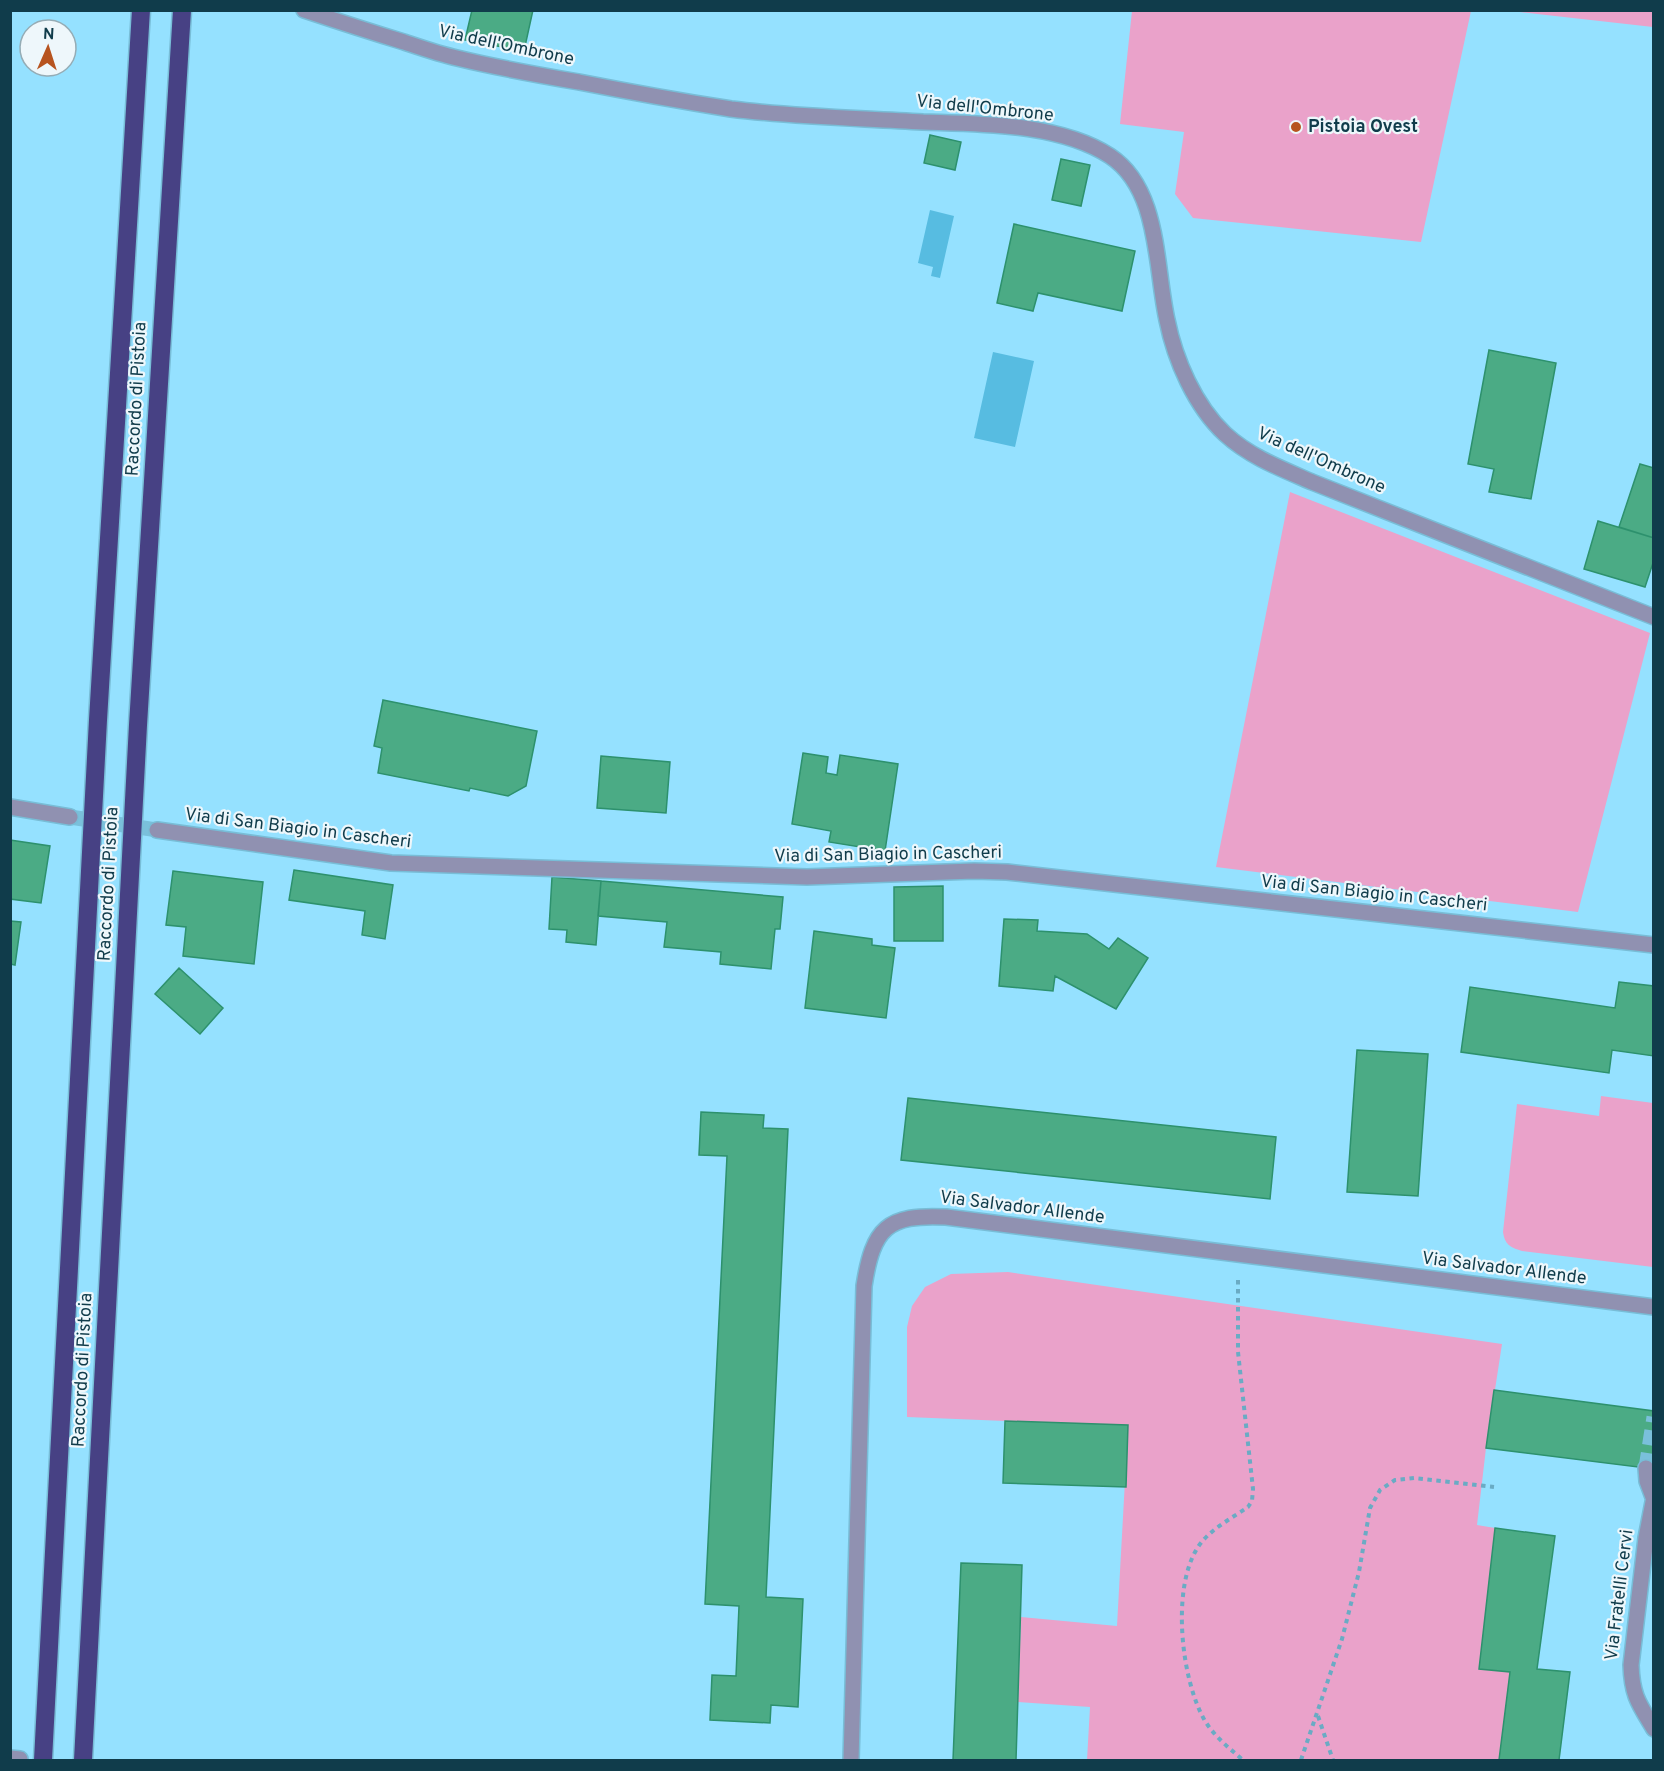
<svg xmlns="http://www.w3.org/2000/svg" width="1664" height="1771" font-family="Overpass,sans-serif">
<rect width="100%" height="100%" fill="#95e1ff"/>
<path fill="#eaa2ca" d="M1132 11H1471L1421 242 1193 218 1175 194 1184 132 1120 124Z
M1511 11H1653V27Z
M1290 492 1650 633 1578 912 1216 867Z
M1601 1096 1653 1103V1267L1522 1251C1510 1247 1505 1245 1503 1232L1517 1104 1599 1116Z
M1008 1272 1502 1344 1486 1448 1477 1525 1495 1528 1480 1669 1510 1672 1499 1760H1087L1090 1707 1018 1702 1021 1617 1117 1626 1128 1426 907 1417V1327L912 1306 925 1287 951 1274Z"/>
<path fill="#57bce1" d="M930 210 954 216 940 278 931 276 933 267 918 263Z
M993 352 1034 361 1015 447 974 438Z"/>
<path fill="#4bab85" stroke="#2d916d" stroke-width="1.5" d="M472 10H533L524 51 465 40Z
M930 135 961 142 955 170 924 163Z
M1061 159 1090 165 1081 206 1052 200Z
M1014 224 1135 251 1122 311 1038 293 1033 311 997 303Z
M1489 350 1556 363 1531 499 1489 492 1494 469 1468 464Z
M1640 464 1654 468V538L1619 527Z
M1598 521 1654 538V560L1645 587 1584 569Z
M383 700 537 731 526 786 508 796 470 788 469 791 378 773 382 748 374 746Z
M803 753 828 757 826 773 837 775 840 755 898 764 885 851 829 842 831 831 792 824Z
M601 756 670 762 666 813 597 808Z
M10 840 50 846 41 903 10 899Z
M294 870 393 885 385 939 362 935 365 911 289 900Z
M173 871 263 882 254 964 183 956 186 927 166 925Z
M552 877 601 881 596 945 566 942 567 930 549 929Z
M601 881 783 897 780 929H775L771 969 720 964 721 952 664 947 667 922 598 916Z
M943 886V941H894V887Z
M1004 919 1038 920 1037 931 1087 934 1109 949 1118 938 1148 958 1116 1009 1055 976 1053 991 999 986Z
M10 921 21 922 15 965 10 964Z
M814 931 872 939V945L895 948 886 1018 805 1008Z
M179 968 223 1008 200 1034 155 994Z
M1619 982 1654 986V1056L1612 1050 1609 1073 1461 1052 1470 987 1615 1008Z
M1357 1050 1428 1054 1418 1196 1347 1192Z
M908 1098 1276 1137 1270 1199 901 1160Z
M701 1112 764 1115 763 1128 788 1129 766 1597 803 1599 798 1707 771 1705 770 1723 710 1720 712 1675 736 1676 739 1606 705 1604 727 1156 699 1155Z
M1494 1390 1654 1411V1469L1486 1448Z
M1005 1421 1128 1425 1126 1487 1003 1483Z
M1495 1528 1555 1536 1537 1669 1570 1672 1559 1760H1499L1510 1672 1479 1669Z
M961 1563 1022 1565 1016 1760H953Z"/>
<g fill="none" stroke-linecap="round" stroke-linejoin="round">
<path stroke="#7ac0db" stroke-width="15" stroke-dasharray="15 8" stroke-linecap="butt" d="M70 817 157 830
M1646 1468 1654 1417"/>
<defs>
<path id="street" d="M304 10C337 21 371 32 404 42 422 48 439 54 457 58 498 68 538 75 579 82 630 92 680 101 731 109 795 117 859 118 923 122 981 124 1059 123 1110 156 1160 189 1155 266 1167 320 1175 360 1195 406 1225 434 1250 457 1282 469 1312 482L1654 617
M10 807 70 817
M157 830 391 863 807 877 974 871 1007 872 1654 945
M1646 1468 1647 1481 1653 1497
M1654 1497 1646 1538 1631 1665C1632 1696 1639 1704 1654 1729
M10 1758 20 1759
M851 1760 864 1286C873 1228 887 1214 946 1217L1654 1307"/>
<path id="highway" d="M43 1760 98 720 141 10
M83 1760 138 725 182 10"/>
</defs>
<use href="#street" stroke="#78bdd7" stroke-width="18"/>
<use href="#highway" stroke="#78bdd7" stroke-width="21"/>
<path stroke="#6aabc4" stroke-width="4" stroke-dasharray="4.5 4.5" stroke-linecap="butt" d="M1238 1280V1352L1253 1489 1252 1501 1248 1507C1232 1518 1209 1530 1198 1547 1171 1588 1181 1680 1205 1721 1215 1737 1229 1748 1243 1760
M1318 1716 1333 1760
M1301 1760 1342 1639 1359 1572 1370 1508 1380 1490 1395 1480 1414 1478 1494 1487"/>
<use href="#street" stroke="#9091b1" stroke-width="15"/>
<use href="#highway" stroke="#474184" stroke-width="18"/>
</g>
<circle fill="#b7541f" stroke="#eef7fb" stroke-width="2" cx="1296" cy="127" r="6"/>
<g text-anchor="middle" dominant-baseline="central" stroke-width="4.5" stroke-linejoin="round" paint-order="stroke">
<g font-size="18" fill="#103c4b" stroke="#eef7fb">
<text transform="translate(506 46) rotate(12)">Via dell'Ombrone</text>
<text transform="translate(985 109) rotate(6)">Via dell'Ombrone</text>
<text transform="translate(137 399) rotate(-87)">Raccordo di Pistoia</text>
<text transform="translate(1321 461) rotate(24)">Via dell'Ombrone</text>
<text transform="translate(298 829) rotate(7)">Via di San Biagio in Cascheri</text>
<text transform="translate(888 855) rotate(-1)">Via di San Biagio in Cascheri</text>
<text transform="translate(109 884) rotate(-87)">Raccordo di Pistoia</text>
<text transform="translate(1374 894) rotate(6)">Via di San Biagio in Cascheri</text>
<text transform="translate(1022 1208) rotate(7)">Via Salvador Allende</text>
<text transform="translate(1504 1269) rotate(7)">Via Salvador Allende</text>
<text transform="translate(83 1370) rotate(-87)">Raccordo di Pistoia</text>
<text transform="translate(1620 1595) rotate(-83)">Via Fratelli Cervi</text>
</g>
<g font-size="18" font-weight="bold" fill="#103c4b" stroke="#eef7fb" text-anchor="start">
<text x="1308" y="127">Pistoia Ovest</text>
</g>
</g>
<rect width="1664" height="1771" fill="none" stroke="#103c4b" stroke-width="24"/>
<g transform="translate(48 48) rotate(3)"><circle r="28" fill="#eef7fb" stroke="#95acb5" stroke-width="1.5"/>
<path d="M0-4.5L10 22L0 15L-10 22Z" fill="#b7541f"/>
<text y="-9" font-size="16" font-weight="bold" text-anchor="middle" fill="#103c4b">N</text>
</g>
</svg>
